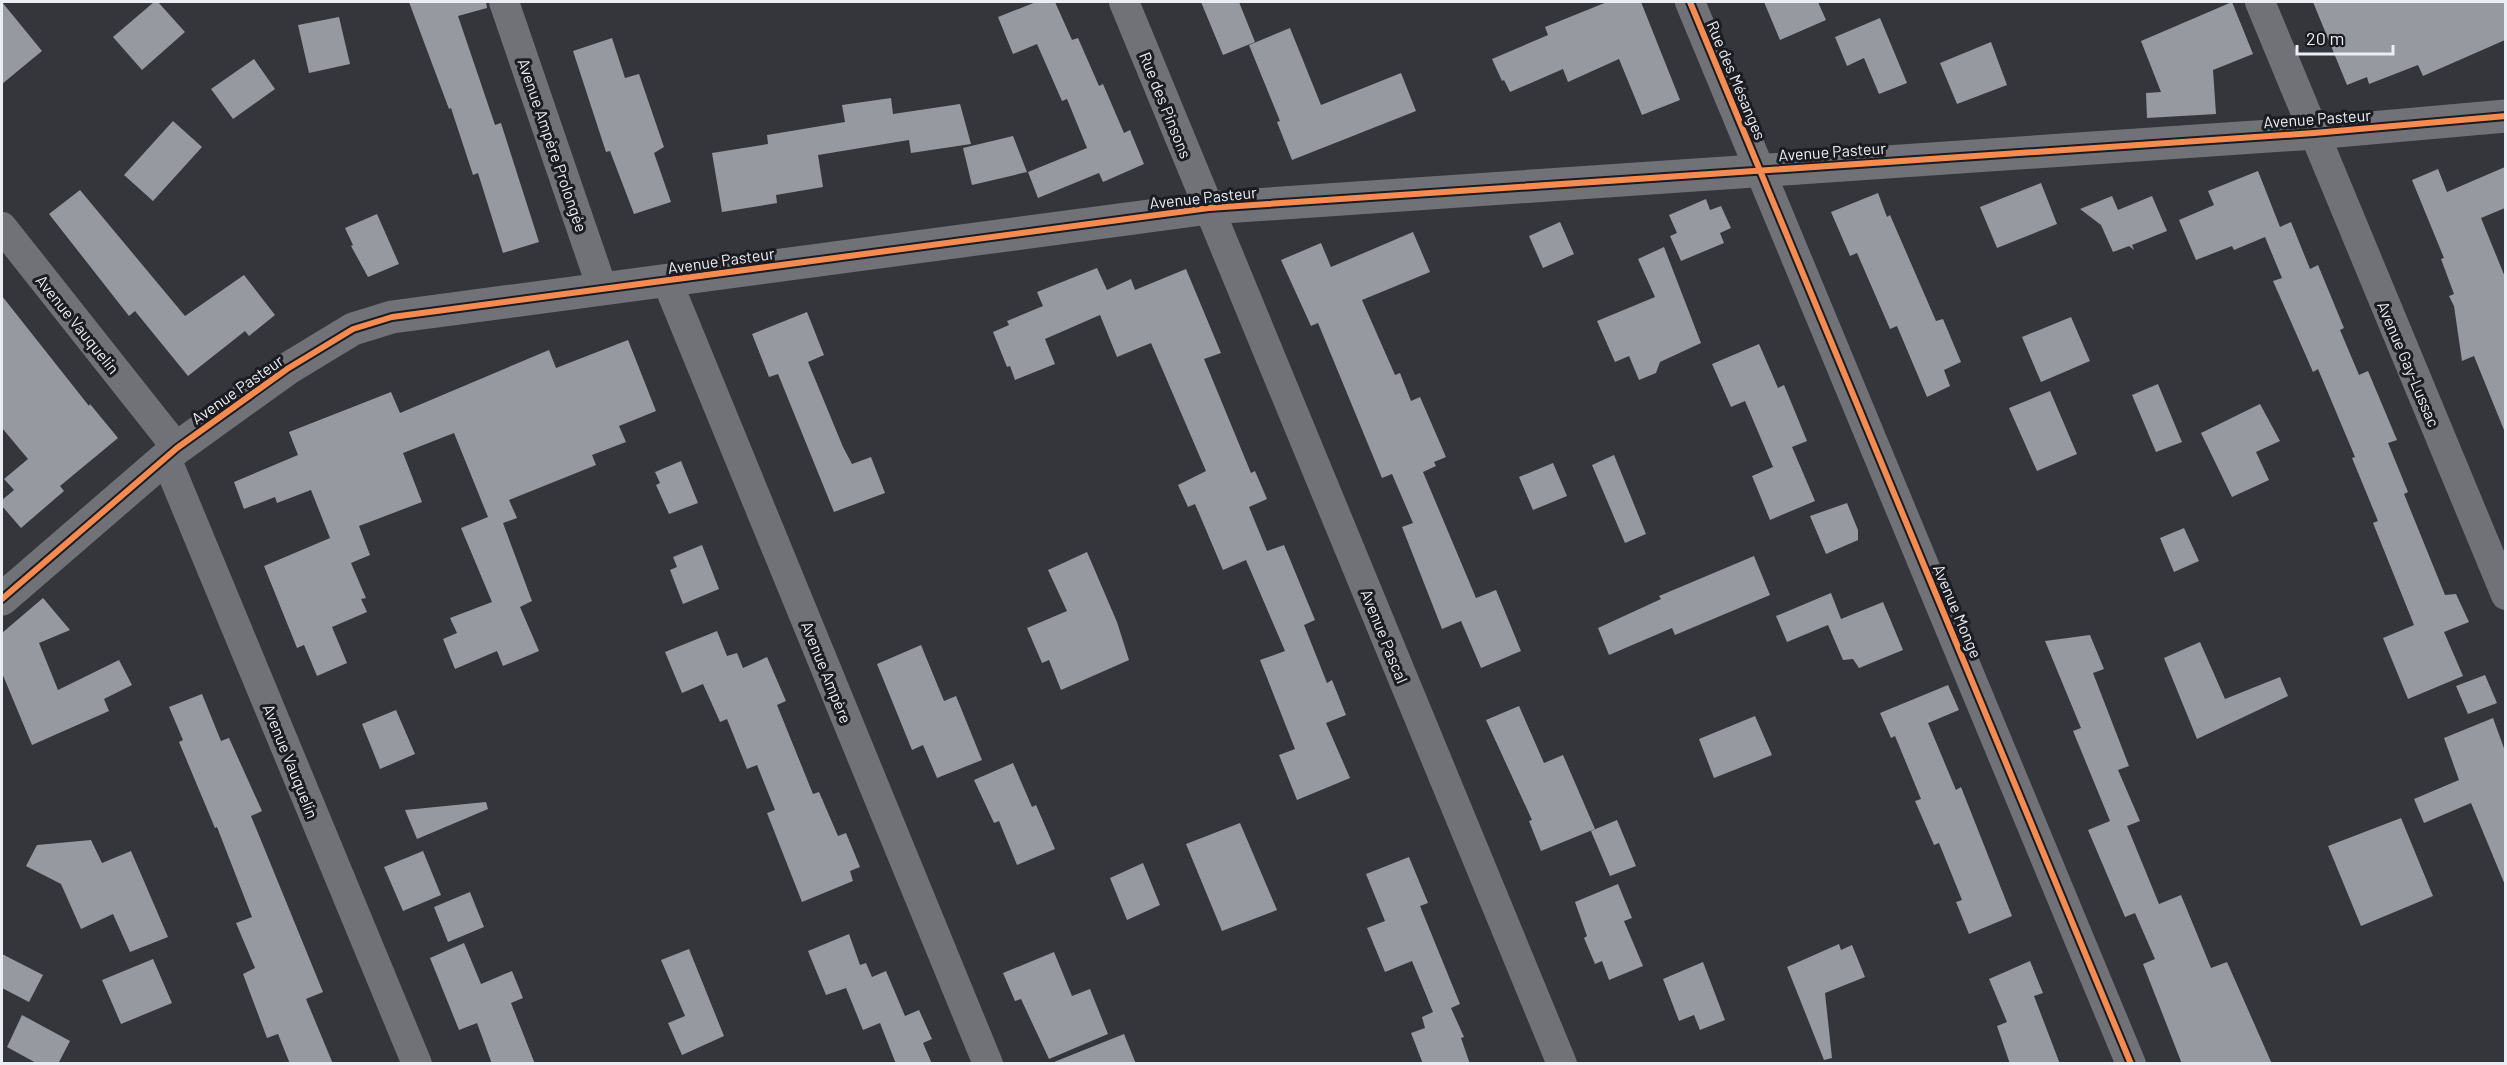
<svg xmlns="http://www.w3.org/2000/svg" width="2507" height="1065" font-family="Barlow,sans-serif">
<rect width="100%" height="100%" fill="#35363c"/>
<path fill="#9799a0" d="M2 2 42 51 2 84Z
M154 2H158L185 32 142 70 113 37Z
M409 2H486L487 8 458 16 495 125 501 123 539 242 503 253 478 173 473 175 451 108 449 109Z
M1036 2H1055L1072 40 1078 38 1099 86 1103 84 1124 133 1130 130 1144 164 1103 182 1099 173 1038 198 1028 172 1087 148 1067 99 1062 101 1037 44 1013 54 998 17Z
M1201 2H1239L1255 42 1223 55Z
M1607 2H1641L1680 100 1642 115 1619 59 1568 82 1563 69 1510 92 1504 80 1502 81 1492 59 1548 35 1545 27Z
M1764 2H1818L1826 20 1780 40Z
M2232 2 2253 54 2213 70 2216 114 2147 118 2146 93 2161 92 2141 41Z
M2313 2H2505V40L2423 76 2418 65 2369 84 2367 77 2347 85Z
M339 17 350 64 309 73 298 25Z
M1880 18 1907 83 1879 94 1864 58 1847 66 1835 37Z
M1290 28 1321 105 1401 73 1416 111 1292 160 1277 122 1280 121 1249 45Z
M612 38 625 78 639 74 664 147 654 153 671 202 634 214 610 151 606 152 573 51Z
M1991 42 2007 85 1957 104 1940 63Z
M254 59 275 89 233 119 211 89Z
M891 98 893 114 960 104 971 144 911 153 909 140 818 155 823 187 776 195 777 203 722 212 712 153 768 144 767 135 845 122 842 105Z
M173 121 202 147 153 201 124 175Z
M1013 136 1027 172 972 185 963 148Z
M2505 167V208L2481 218 2505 277 2504 430 2474 356 2462 361 2454 306 2449 296 2454 294 2441 259 2444 258 2412 180 2438 169 2447 192Z
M2258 171 2280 227 2291 222 2310 269 2318 265 2344 328 2340 330 2359 375 2368 371 2397 440 2388 443 2408 492 2404 494 2445 595 2456 594 2469 622 2444 632 2463 676 2408 699 2383 638 2414 625 2373 523 2378 521 2352 458 2355 457 2318 369 2313 372 2273 281 2282 278 2265 237 2234 250 2232 246 2196 260 2179 220 2214 205 2208 191Z
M2041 183 2057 224 1997 248 1980 207Z
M80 190 185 316 244 275 275 315 249 336 245 331 188 376 135 311 129 316 49 214Z
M1878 193 1887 217 1890 215 1936 321 1943 319 1961 362 1944 370 1950 386 1927 397 1897 326 1890 329 1857 253 1850 256 1831 212Z
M2112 196 2118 210 2152 196 2167 231 2132 245 2134 250 2129 246 2113 252 2101 225 2080 209Z
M1706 199 1710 210 1721 206 1731 228 1720 233 1724 243 1681 261 1670 236 1677 233 1669 215Z
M377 214 399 264 368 277 351 246 353 245 345 228Z
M1560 222 1574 254 1543 268 1529 236Z
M1413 232 1430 272 1362 300 1395 375 1400 373 1411 401 1420 397 1446 457 1434 462 1436 466 1423 472 1476 598 1496 590 1521 651 1481 668 1461 621 1442 629 1402 527 1413 523 1392 474 1382 478 1318 323 1311 326 1281 260 1321 243 1331 267Z
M1664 247 1701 343 1660 362 1656 373 1639 380 1629 356 1615 362 1597 321 1655 297 1638 259Z
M1097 268 1107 290 1131 279 1135 290 1186 269 1221 353 1204 359 1251 473 1255 471 1267 499 1249 507 1267 551 1284 545 1315 620 1304 625 1327 683 1332 680 1346 715 1326 723 1350 778 1297 800 1279 755 1295 749 1260 660 1285 651 1246 560 1223 570 1195 504 1188 507 1178 485 1206 471 1151 343 1117 357 1100 315 1045 339 1055 364 1015 380 1010 366 1007 367 993 332 1009 325 1007 321 1043 306 1037 292Z
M2 296 89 406 90 404 118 438 60 486 64 491 21 528 2 506V500L14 490 4 479 28 459 2 428Z
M807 312 824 355 808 362 843 447 852 464 871 457 885 493 834 512 778 374 769 377 752 334Z
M2071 317 2090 361 2041 382 2022 337Z
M628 340 656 411 619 426 626 442 592 455 596 465 509 500 517 518 503 523 532 601 520 607 539 651 503 666 497 651 455 669 443 639 457 633 450 618 492 602 461 528 488 517 454 433 403 453 422 502 359 526 370 555 351 563 366 598 361 599 367 612 332 627 347 663 317 676 304 645 297 648 264 566 330 538 311 490 277 503 275 497 244 509 234 482 298 455 289 432 391 392 400 413 549 350 556 368Z
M1759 344 1778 388 1784 385 1807 441 1792 447 1815 501 1770 520 1752 476 1773 467 1745 401 1731 407 1712 364Z
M2158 384 2182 442 2156 452 2132 395Z
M2050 391 2077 454 2037 471 2009 408Z
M2260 404 2280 441 2256 452 2269 480 2232 497 2201 433Z
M1614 455 1646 534 1625 543 1592 465Z
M681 461 698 503 669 514 656 485 660 483 655 472Z
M1553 463 1567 496 1533 510 1519 477Z
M1847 503 1858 530V540L1826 554 1810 516Z
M2184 528 2199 561 2174 572 2160 538Z
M702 545 719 589 683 604 670 570 677 567 673 557Z
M1087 552 1117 622 1129 660 1061 690 1049 660 1042 663 1027 628 1067 611 1048 570Z
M1754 556 1770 595 1675 635 1672 628 1609 655 1598 628 1661 599 1659 596Z
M1831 593 1841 619 1883 602 1903 650 1859 668 1853 659 1843 660 1828 625 1787 642 1776 616Z
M43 598 70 630 39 643 58 690 119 660 132 685 104 699 109 711 32 745 2 673V633Z
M717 631 727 656 737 653 743 668 767 657 786 701 777 705 813 794 819 792 838 836 846 833 860 867 850 871 853 881 802 902 767 813 775 810 757 765 747 769 727 719 720 722 703 684 682 693 665 652Z
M2090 635 2104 669 2093 673 2129 766 2118 770 2140 821 2127 826 2159 904 2181 895 2211 968 2227 962 2272 1064H2182L2143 964 2155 959 2135 913 2125 917 2088 830 2110 821 2073 731 2081 728 2045 641Z
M2200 642 2225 699 2280 677 2288 696 2197 739 2164 658Z
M921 645 944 701 956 696 982 760 937 778 923 745 912 750 877 664Z
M2485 675 2497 703 2468 714 2456 686Z
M1948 685 1959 710 1928 723 1956 790 1961 787 2012 916 1969 934 1956 902 1962 900 1939 843 1934 845 1915 801 1921 799 1895 736 1891 738 1880 713Z
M202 694 221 741 229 738 262 811 251 816 323 992 306 999 333 1064H290L278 1034 267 1038 243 974 255 968 236 923 252 917 217 827 215 828 179 742 183 740 169 707Z
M1519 706 1544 763 1563 755 1595 829 1541 851 1529 821 1532 820 1486 720Z
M396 710 415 754 380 769 362 724Z
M1755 716 1772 755 1714 778 1699 739Z
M2493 718 2505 751V885L2471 803 2424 823 2414 799 2459 780 2444 738Z
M1013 763 1032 807 1036 805 1055 849 1017 865 999 821 994 823 974 780Z
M486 802 488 809 417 839 405 810Z
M2401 818 2433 896 2361 926 2328 846Z
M1617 820 1636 866 1610 876 1591 831Z
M1240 823 1277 910 1222 931 1186 844Z
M91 840 102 863 131 851 168 937 130 952 113 914 81 929 61 884 26 866 37 845Z
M423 851 441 895 403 911 384 867Z
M1409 857 1428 903 1420 906 1460 1004 1451 1008 1464 1037 1461 1038 1470 1064H1423L1411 1033 1425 1028 1422 1017 1433 1012 1412 961 1385 972 1367 928 1385 921 1366 874Z
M1143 863 1160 905 1127 920 1110 878Z
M1618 884 1632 918 1624 921 1643 966 1609 980 1602 961 1595 964 1584 938 1587 936 1575 902Z
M470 892 484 927 448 942 434 907Z
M849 934 860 965 866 963 872 977 886 971 905 1016 919 1010 932 1039 923 1043 932 1064H896L880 1023 863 1030 846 988 826 995 808 951Z
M464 943 481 984 512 971 523 998 511 1003 535 1064H492L477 1023 459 1030 430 958Z
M1839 944 1841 950 1852 945 1865 977 1825 993 1832 1058 1824 1060 1787 967Z
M689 949 724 1036 682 1055 668 1023 685 1016 661 960Z
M1054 952 1072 996 1090 989 1108 1034 1049 1059 1021 999 1015 1001 1003 973Z
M2 954 43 975 29 1002 2 988Z
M153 959 172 1003 121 1024 102 980Z
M2030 961 2043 993 2034 996 2060 1064H2010L1997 1026 2007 1022 1989 979Z
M1703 962 1725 1020 1700 1030 1694 1015 1679 1021 1663 979Z
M22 1015 70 1041 58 1064H38L7 1047Z
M1124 1034 1136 1064H1054V1062Z"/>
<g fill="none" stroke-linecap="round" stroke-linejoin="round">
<path stroke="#717278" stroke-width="30" d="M504 2 602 288
M1124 2 1562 1064
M1690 2 2131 1064
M2260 2 2506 595
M2 227 177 448
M667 281 988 1064
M166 458 417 1064"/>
<path stroke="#717278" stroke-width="33" d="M2 599 177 448 287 369 353 329 392 317 1209 208 2314 133 2506 116"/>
<defs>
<path id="cycleway" d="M1690 2 2131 1064
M2 599 177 448 287 369 353 329 392 317 1209 208 2314 133 2506 116"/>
</defs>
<use href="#cycleway" stroke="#1b1c21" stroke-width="10"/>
<use href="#cycleway" stroke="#f68b52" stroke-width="6"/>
</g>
<g text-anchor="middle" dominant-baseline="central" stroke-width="6" stroke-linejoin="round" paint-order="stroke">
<g font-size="16" fill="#ebedf5" stroke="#1b1c21">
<text transform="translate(1737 80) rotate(67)">Rue des Mésanges</text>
<text transform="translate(1166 105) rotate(68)">Rue des Pinsons</text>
<text transform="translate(2317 118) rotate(-4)">Avenue Pasteur</text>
<text transform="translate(553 145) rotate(71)">Avenue Ampère Prolongée</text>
<text transform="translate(1832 151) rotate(-4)">Avenue Pasteur</text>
<text transform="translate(1203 197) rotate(-6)">Avenue Pasteur</text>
<text transform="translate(721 260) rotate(-8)">Avenue Pasteur</text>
<text transform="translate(78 324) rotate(51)">Avenue Vauquelin</text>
<text transform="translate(2409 364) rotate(67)">Avenue Gay-Lussac</text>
<text transform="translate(237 389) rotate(-35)">Avenue Pasteur</text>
<text transform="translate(1958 611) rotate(67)">Avenue Monge</text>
<text transform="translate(1385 636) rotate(68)">Avenue Pascal</text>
<text transform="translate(827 672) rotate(68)">Avenue Ampère</text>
<text transform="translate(291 761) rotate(68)">Avenue Vauquelin</text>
</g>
</g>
<rect width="2507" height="1065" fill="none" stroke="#ebedf5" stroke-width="6"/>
<path d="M2297 45v9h96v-9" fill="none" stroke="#ebedf5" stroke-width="3"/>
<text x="2306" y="45" font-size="18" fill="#ebedf5" stroke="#1b1c21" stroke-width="4.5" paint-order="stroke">20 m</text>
</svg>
